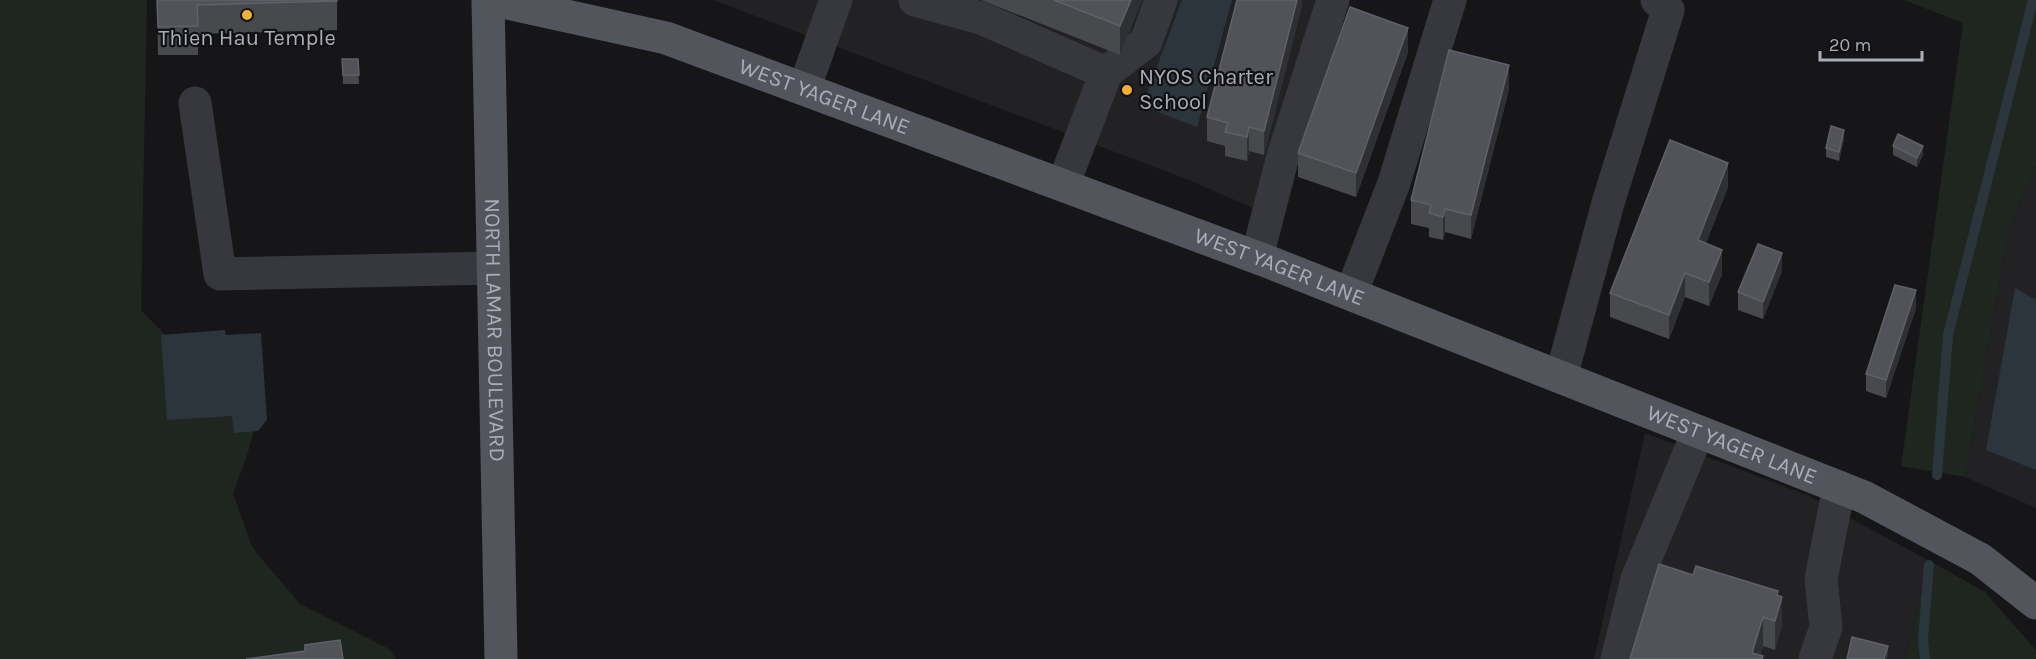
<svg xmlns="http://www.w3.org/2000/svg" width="2036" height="659" font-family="Karla,sans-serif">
<rect width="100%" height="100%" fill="#161618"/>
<path fill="#222225" d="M713 0H1333L1264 213 1189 180Z
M2036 166V508L1965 477 2009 228Z
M1645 433 1807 495 1928 560 1906 659H1594Z"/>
<path fill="#1e261f" d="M0 0H147L141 310 255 427 246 459 233 493 252 547 300 604 389 649 396 659H0Z
M1904 0H2036V166L2009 228 1965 477 1901 466 1963 23Z
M1928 560 1985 592 2036 650V659H1906Z"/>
<path fill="#2c353c" d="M1182 0H1232L1197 127 1142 106Z
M2015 288 2036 300V470L1986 450Z
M225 330 226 335 261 333 267 420 258 431 234 433 232 416 167 420 161 335Z"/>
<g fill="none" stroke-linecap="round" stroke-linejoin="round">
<path stroke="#2c353c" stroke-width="10" d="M1937 475 1948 335 2033 0
M1925 659 1923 639 1929 565"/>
<path stroke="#37383d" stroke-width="33" d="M915 0 981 18 1106 73
M804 89 836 0
M195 103 220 274 493 268
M1063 185 1106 73 1146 42 1161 0
M1257 257 1283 156 1333 0
M1351 294 1394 183 1450 0
M1561 377 1608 203 1668 10 1657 0
M1617 659 1637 579 1698 432
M1815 659 1826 627 1821 579 1839 487"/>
<g stroke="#53555c" stroke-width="33">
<path id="s1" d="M488 0 501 659"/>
<path id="s2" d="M494 0 666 38 1269 262 1864 497 1980 559 2036 603"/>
</g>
</g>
<path fill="#47494d" d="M157 0H337V30L198 34V55H158Z
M981 0H1142L1120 55Z
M1302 0V5L1264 155 1249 151 1247 161 1225 156V146L1207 141V117Z
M1408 52 1356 197 1298 177V153Z
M342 59H358L359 84H343Z
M1509 89 1471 239 1445 232 1443 240 1429 237V228L1411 224V200Z
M1844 139 1839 161 1826 157V148Z
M1893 146 1923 155 1917 167 1893 155Z
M1728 187 1706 243 1722 274 1709 306 1685 297 1669 339 1610 317V293Z
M1782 271 1763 319 1738 310V292Z
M1916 308 1886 398 1866 391V374Z
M1693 575 1778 595 1782 625 1775 650 1763 646 1760 656 1763 659Z"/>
<path fill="#2f3033" d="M1131 0H1142L1120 55V26Z
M1297 0H1302V5L1264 155V131Z
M1408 28V52L1356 197V173Z
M1509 65V89L1471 239V215Z
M1249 127V151L1247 161V137Z
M1844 130V139L1839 161V152Z
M1923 146V155L1917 167V158Z
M1728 163V187L1698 264V240Z
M1445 209V232L1443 240V217Z
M1722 250V274L1709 306V282Z
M1782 253V271L1763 319V302Z
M1685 273V297L1669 339V315Z
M1916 290V308L1886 398V380Z
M1778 591V610L1782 597V625L1775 650V621L1777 595Z
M1763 617V646L1759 659 1752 653Z
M1888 646V655L1887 659H1884Z"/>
<path fill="#525359" stroke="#5f6168" stroke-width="1.5" d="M157 0H337V1L197 5 198 26 158 27Z
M1054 0H1131L1120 26Z
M1237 0H1297L1264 131 1249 127 1247 137 1225 132 1228 123 1207 117Z
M1350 7 1408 28 1356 173 1298 153Z
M1449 50 1509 65 1471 215 1445 209 1443 217 1429 213 1431 205 1411 200Z
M342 59H358L359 75H343Z
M1831 126 1844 130 1839 152 1826 148Z
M1898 134 1923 146 1917 158 1893 146Z
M1670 140 1728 163 1698 240 1722 250 1709 282 1685 273 1669 315 1610 293Z
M1758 244 1782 253 1763 302 1738 292Z
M1895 285 1916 290 1886 380 1866 374Z
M1659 564 1693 575 1696 566 1778 591 1777 595 1782 597 1775 621 1763 617 1752 653 1763 656 1762 659H1630Z
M1852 637 1888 646 1884 659H1847Z
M340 640 343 659H246L305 651V645Z"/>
<g fill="#f2b134" stroke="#111113" stroke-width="2">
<circle cx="247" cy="15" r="6"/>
<circle cx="1127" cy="90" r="6"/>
</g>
<g text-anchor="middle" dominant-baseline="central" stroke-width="4.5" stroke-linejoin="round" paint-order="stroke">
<g font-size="22" fill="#a8adb8" stroke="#111113">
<text x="247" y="38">Thien Hau Temple</text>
<text x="1139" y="77" text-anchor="start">NYOS Charter<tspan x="1139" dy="25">School</tspan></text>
</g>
<g font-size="22" fill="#a8adb8" stroke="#111113">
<text stroke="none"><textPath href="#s2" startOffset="345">WEST YAGER LANE</textPath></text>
<text stroke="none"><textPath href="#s2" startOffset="831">WEST YAGER LANE</textPath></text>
<text stroke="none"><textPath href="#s1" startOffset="330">NORTH LAMAR BOULEVARD</textPath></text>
<text stroke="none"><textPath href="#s2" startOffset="1317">WEST YAGER LANE</textPath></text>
</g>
</g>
<path d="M1820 51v9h102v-9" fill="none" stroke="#a8adb8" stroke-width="3"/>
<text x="1829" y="51" font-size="18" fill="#a8adb8" stroke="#111113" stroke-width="4.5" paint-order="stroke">20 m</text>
</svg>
